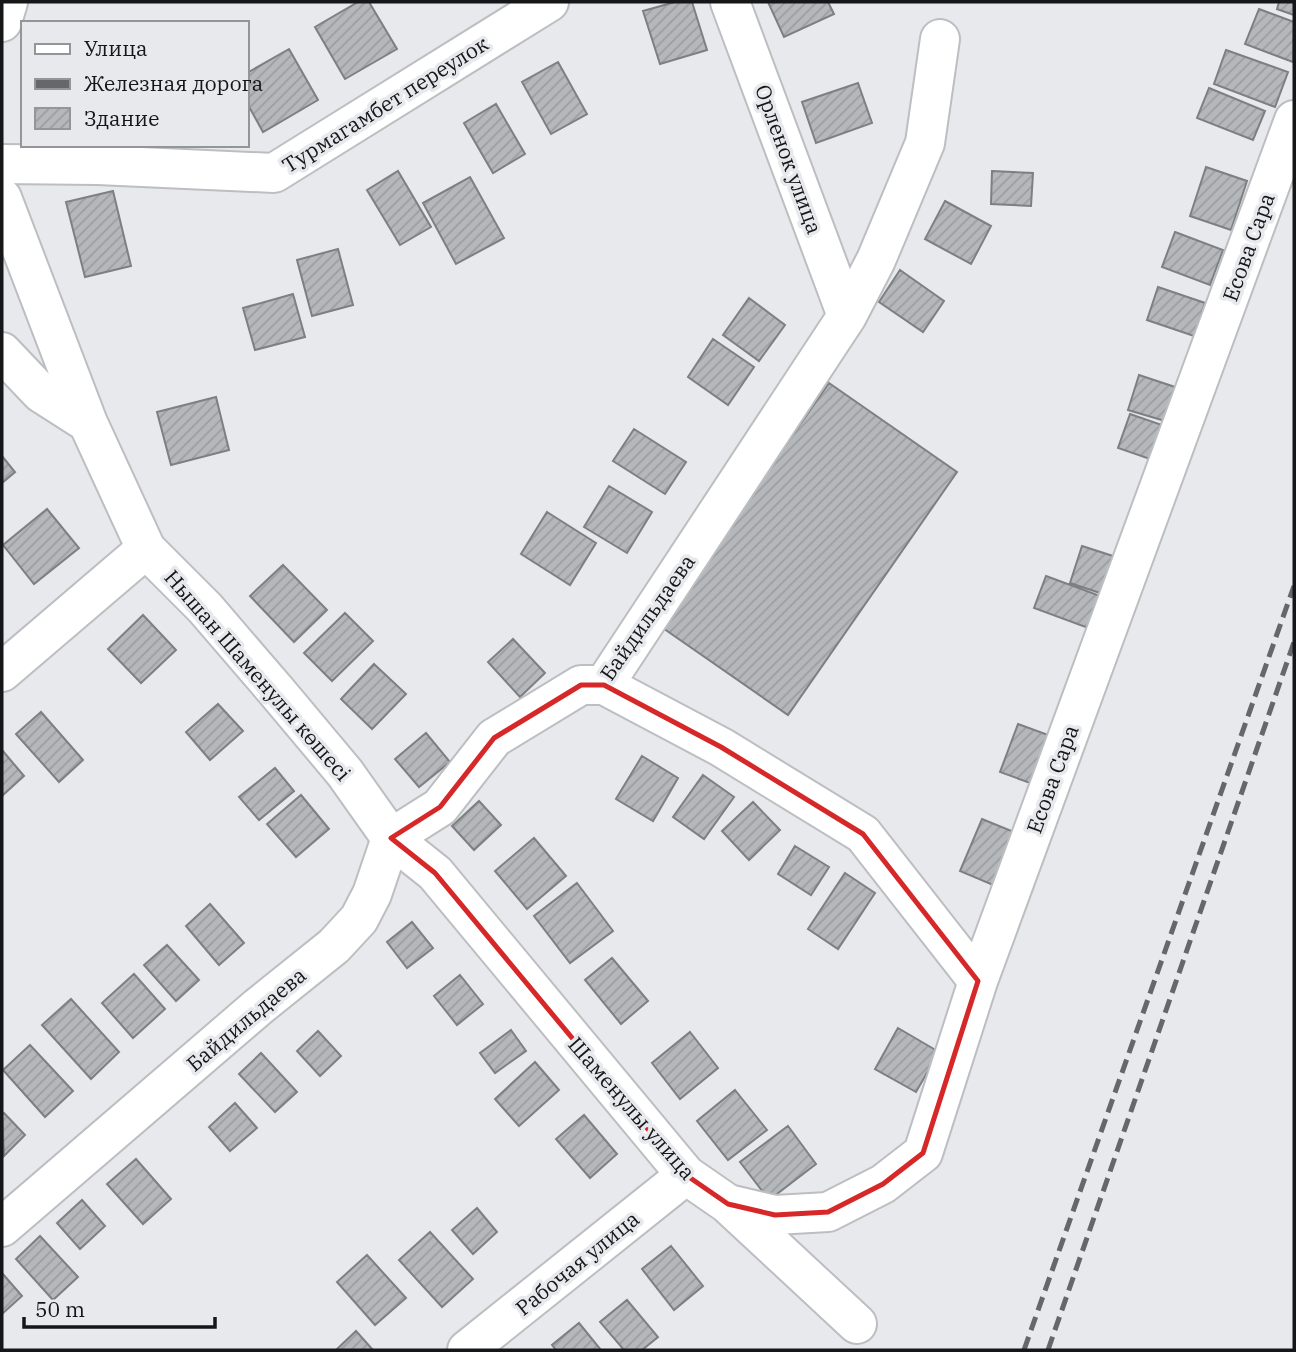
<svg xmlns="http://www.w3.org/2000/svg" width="1296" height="1352" font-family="'IBM Plex Serif',serif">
<defs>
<pattern id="building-hatch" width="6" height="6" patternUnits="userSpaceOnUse" patternTransform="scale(1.75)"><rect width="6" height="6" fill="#b5b8bb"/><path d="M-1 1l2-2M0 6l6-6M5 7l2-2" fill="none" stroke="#9b9da0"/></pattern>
</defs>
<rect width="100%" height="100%" fill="#e7e9ed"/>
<path fill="url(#building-hatch)" stroke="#7d7f82" stroke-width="2" d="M358 2H369L397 49 345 79 315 27Z
M675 2H692L707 50 660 64 643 11Z
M768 2H828L834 14 784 37Z
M1279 2H1294V15L1277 9Z
M1259 9 1294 22 1293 62 1245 44Z
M289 49 318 100 263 132 247 103V73Z
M1226 50 1288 72 1275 107 1214 84Z
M558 62 587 114 551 134 522 82Z
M858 83 872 123 816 143 802 102Z
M1209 88 1265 111 1253 140 1197 118Z
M496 104 525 154 493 173 464 123Z
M1206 167 1247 181 1231 230 1190 216Z
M398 171 431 227 400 245 367 190Z
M992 171 1033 173 1031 206 991 204Z
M470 177 504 238 456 264 423 203Z
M113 191 131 266 85 277 66 202Z
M945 201 991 226 971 264 925 239Z
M1175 232 1223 250 1210 285 1162 267Z
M338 249 353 305 312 316 297 260Z
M900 270 944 301 923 332 879 302Z
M1158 287 1205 303 1194 336 1147 320Z
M293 294 305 337 255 350 243 308Z
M749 298 785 325 759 361 723 335Z
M713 339 754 367 728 405 688 377Z
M1139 375 1175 387 1165 421 1128 410Z
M829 383 957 472 788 715 660 626Z
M216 397 229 450 171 465 157 412Z
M1130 414 1162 425 1150 459 1118 448Z
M634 429 686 462 665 494 613 461Z
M2 456 15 472 2 483Z
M609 486 652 512 627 553 584 527Z
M47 509 79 548 34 584 3 545Z
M547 512 596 543 570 585 521 554Z
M1082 546 1116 557 1103 594 1070 583Z
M283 565 327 610 294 642 250 596Z
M1046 576 1103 597 1091 629 1034 608Z
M345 613 373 641 332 681 304 653Z
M143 615 176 650 141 683 108 649Z
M513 639 545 673 520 697 488 662Z
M374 664 406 694 372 729 341 699Z
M218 704 243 731 210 760 186 732Z
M41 712 83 760 59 782 16 734Z
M1018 724 1051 736 1033 784 1000 772Z
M426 733 450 762 419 787 395 759Z
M2 750 24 776 2 796Z
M642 756 678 778 653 821 616 799Z
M275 768 294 791 259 820 239 797Z
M703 775 734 797 704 839 673 817Z
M301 795 329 829 296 857 267 824Z
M479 801 501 825 474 850 452 826Z
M753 802 780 830 749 860 722 831Z
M982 819 1014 832 993 885 960 871Z
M534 838 566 876 527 909 495 871Z
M795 846 829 867 811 895 778 874Z
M845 873 875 893 838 949 808 929Z
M577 883 613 931 570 963 534 916Z
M210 904 244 943 219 965 186 926Z
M412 922 433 948 407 968 387 942Z
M167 945 199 980 176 1001 144 965Z
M612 958 648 1001 621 1024 585 980Z
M134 974 165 1009 133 1038 102 1003Z
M460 975 483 1004 457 1025 434 996Z
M71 999 119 1052 91 1079 42 1025Z
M898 1028 939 1052 916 1092 875 1069Z
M511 1030 526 1051 495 1073 480 1053Z
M318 1031 341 1056 320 1076 297 1051Z
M690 1032 718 1068 680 1099 652 1063Z
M30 1045 73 1091 45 1117 3 1070Z
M261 1053 297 1092 275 1112 239 1074Z
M535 1062 559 1090 519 1126 495 1099Z
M735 1090 767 1130 728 1160 697 1121Z
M235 1103 257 1128 230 1151 209 1127Z
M4 1113 25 1135 4 1156 2 1115Z
M584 1115 617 1154 590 1178 556 1139Z
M788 1126 816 1164 769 1200 740 1162Z
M136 1159 171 1199 143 1224 107 1184Z
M82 1200 105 1226 80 1249 57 1223Z
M477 1208 497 1232 473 1254 452 1230Z
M430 1232 473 1279 442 1307 399 1260Z
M40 1236 78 1277 53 1300 16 1259Z
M671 1246 703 1286 674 1310 642 1269Z
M367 1255 406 1298 375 1325 337 1282Z
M2 1273 22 1296 2 1314Z
M627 1300 658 1337 642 1350H624L600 1322Z
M579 1323 601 1350H556L552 1345Z
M356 1331 373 1350H336Z"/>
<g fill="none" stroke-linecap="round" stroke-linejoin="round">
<defs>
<path id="minor" d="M730 2 847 316
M2 22 8 2
M2 164 98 165 274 173 549 2
M2 198 88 423 146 549 205 608 278 693 345 773 391 838 435 873 686 1175 728 1204 775 1215 828 1212 883 1184 923 1153 978 981
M2 352 41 393 88 423
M2 672 146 549
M604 685 847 316 876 260 925 143 940 39
M730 1206 857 1324
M2 1227 258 1007 334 946 359 919 372 894 391 838 440 807 494 738 581 685H604L721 747 863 834 978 981 1294 120
M467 1350 686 1175"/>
</defs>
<use href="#minor" stroke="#bcbec1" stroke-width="42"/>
<use href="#minor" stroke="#fff" stroke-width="38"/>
<path stroke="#656769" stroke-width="5" stroke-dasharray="14 7" stroke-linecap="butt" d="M1024 1350 1294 586
M1048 1350 1294 642"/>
</g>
<path fill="none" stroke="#d62828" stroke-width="5" stroke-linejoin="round" d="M581 685H604L721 747 863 834 978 981 923 1153 883 1184 828 1212 775 1215 728 1204 686 1175 435 873 391 838 440 807 494 738Z"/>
<g text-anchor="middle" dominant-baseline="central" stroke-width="7" stroke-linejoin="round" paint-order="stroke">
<g font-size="21" fill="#151617" stroke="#e7e9ed">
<text transform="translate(385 104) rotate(-32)">Турмагамбет переулок</text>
<text transform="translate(789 159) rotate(70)">Орленок улица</text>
<text transform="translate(1248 247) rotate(-70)">Есова Сара</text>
<text transform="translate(647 617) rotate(-55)">Байдильдаева</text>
<text transform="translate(258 675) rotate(49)">Нышан Шаменулы көшесі</text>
<text transform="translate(1052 779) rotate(-70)">Есова Сара</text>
<text transform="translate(246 1019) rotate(-40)">Байдильдаева</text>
<text transform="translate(632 1108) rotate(49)">Шаменулы улица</text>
<text transform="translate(577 1263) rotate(-39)">Рабочая улица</text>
</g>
</g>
<rect width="1296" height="1352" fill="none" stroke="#151617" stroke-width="7"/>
<rect x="21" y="21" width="228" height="126" fill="#e7e9ed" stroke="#939597" stroke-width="2"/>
<rect x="35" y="44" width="35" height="10" fill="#ffffff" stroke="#939597" stroke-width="2"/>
<text x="84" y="56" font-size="21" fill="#151617">Улица</text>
<rect x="35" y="79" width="35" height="10" fill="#656769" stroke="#939597" stroke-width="2"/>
<text x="84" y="91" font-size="21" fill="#151617">Железная дорога</text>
<rect x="35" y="108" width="35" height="21" fill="url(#building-hatch)" stroke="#939597" stroke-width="2"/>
<text x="84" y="126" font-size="21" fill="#151617">Здание</text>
<path d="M24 1317v10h191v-10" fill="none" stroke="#151617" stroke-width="3.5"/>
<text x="35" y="1317" font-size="21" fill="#151617" stroke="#e7e9ed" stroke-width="5" paint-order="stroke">50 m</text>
</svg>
